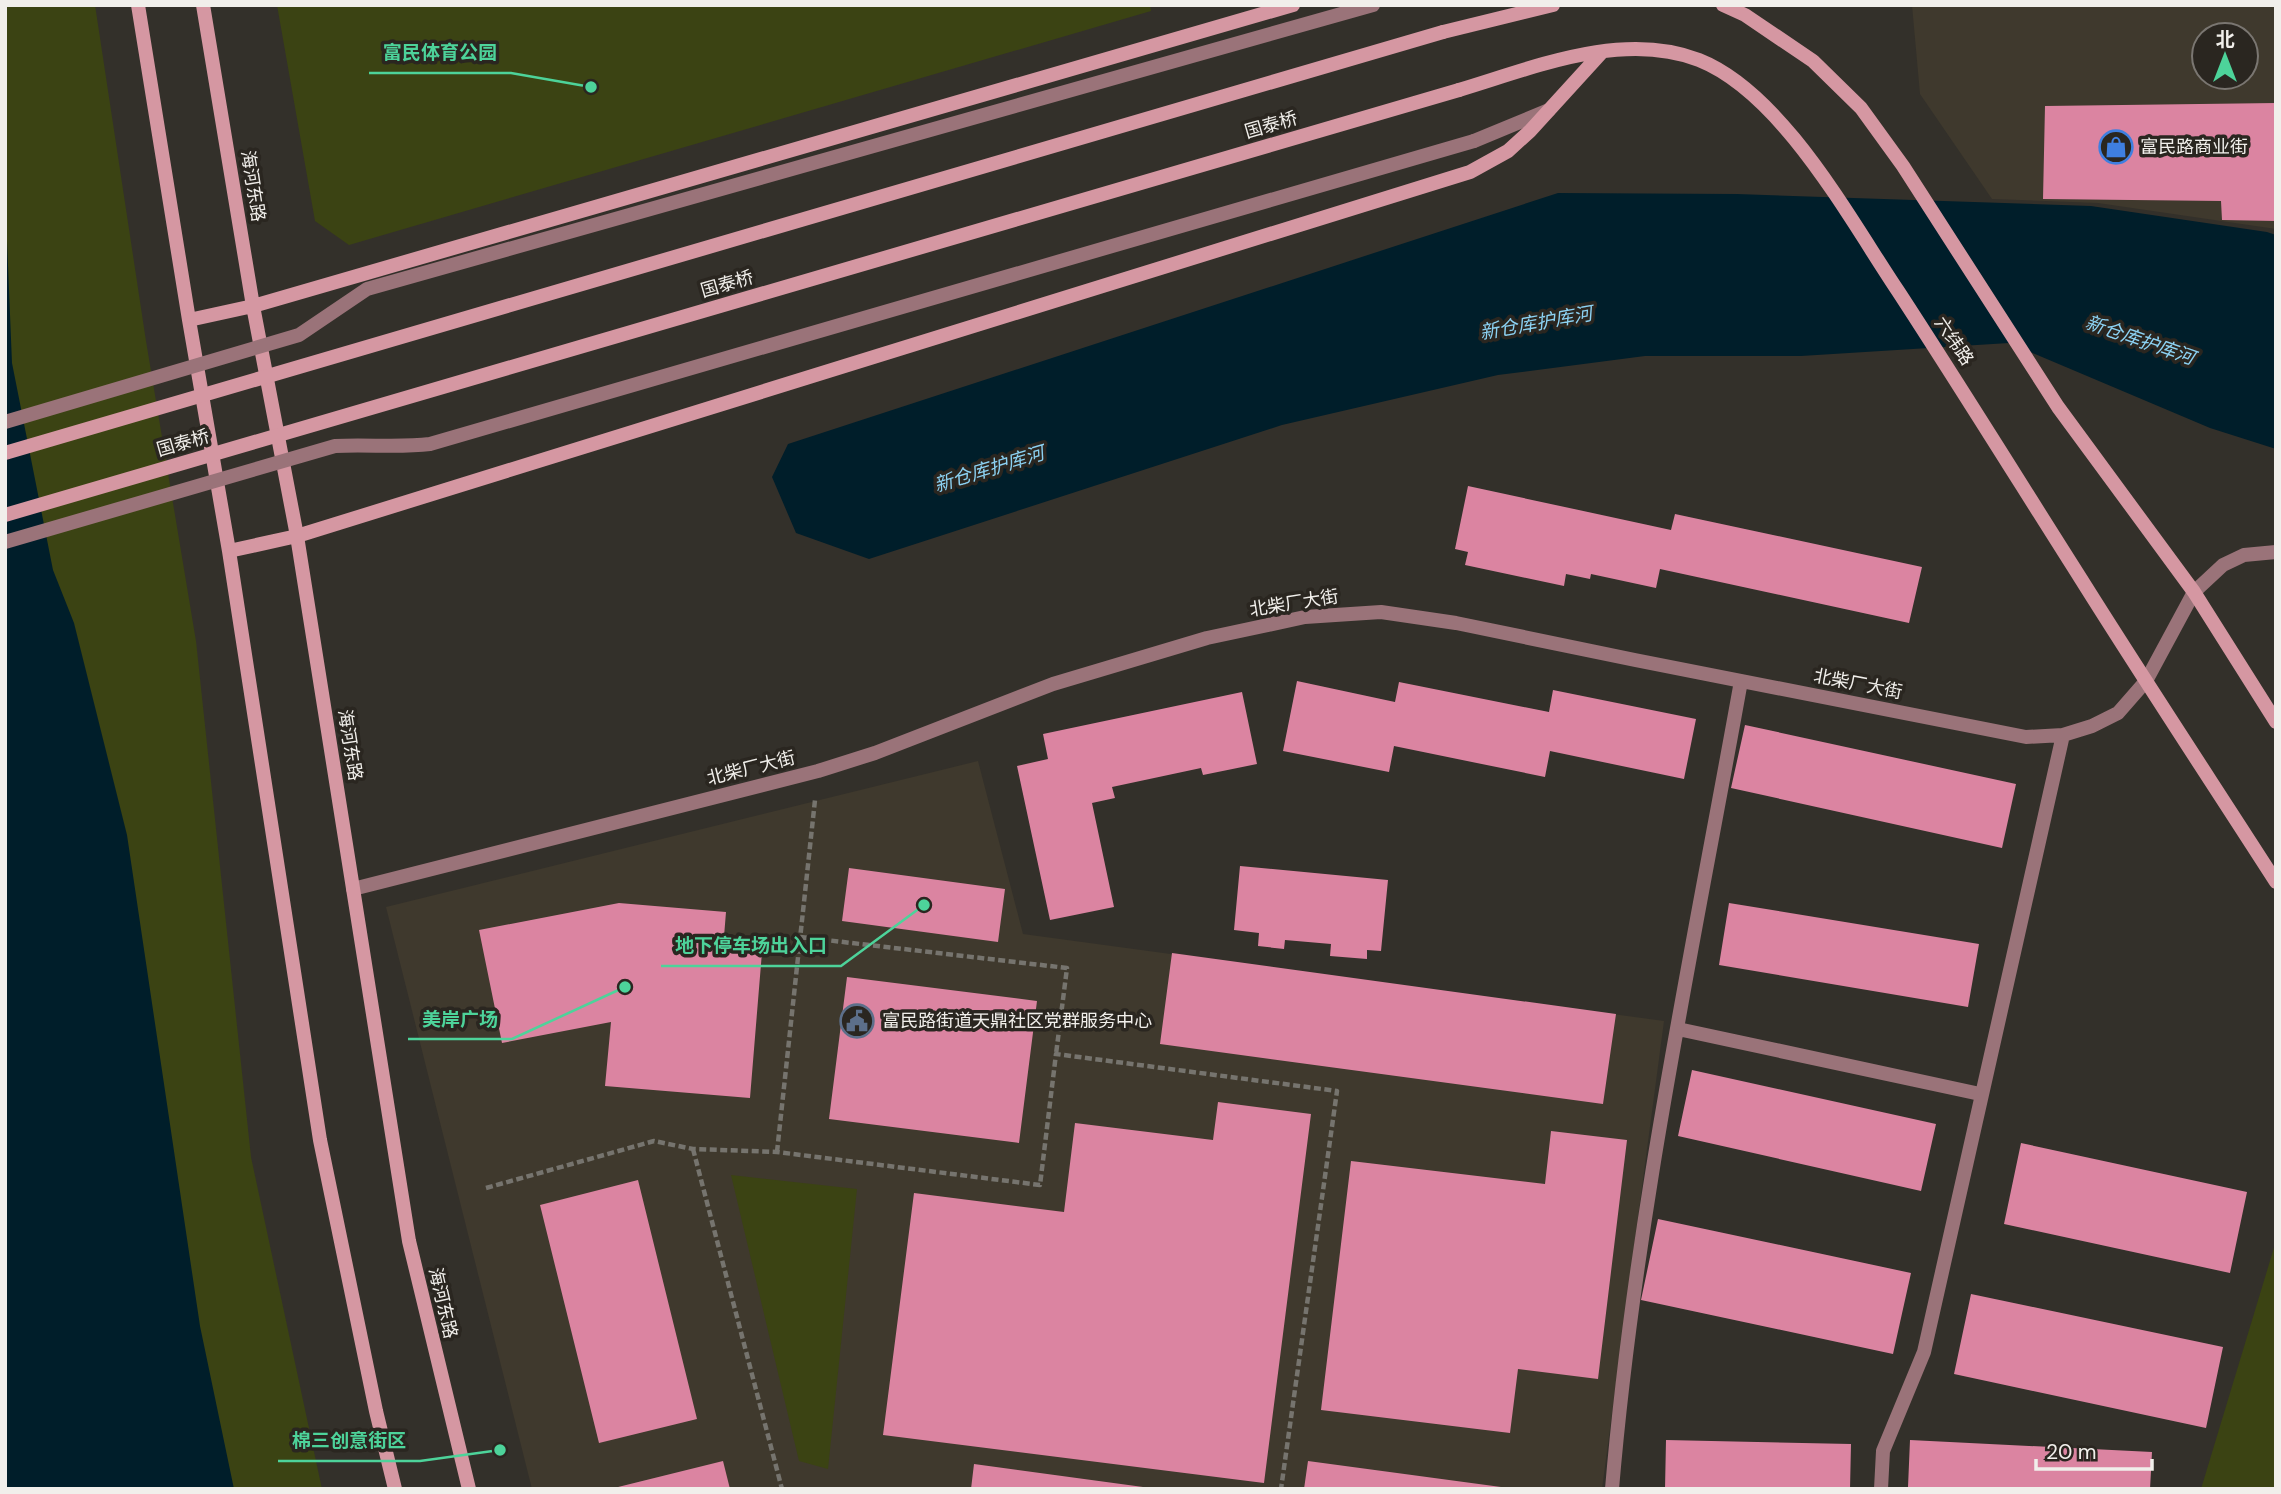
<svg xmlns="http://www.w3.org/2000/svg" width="2281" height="1494" font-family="'DM Sans','Noto Sans SC',sans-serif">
<rect width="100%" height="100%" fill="#33302a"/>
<path fill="#3f392d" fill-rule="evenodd" d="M1912 5H2276V229L2098 203 1992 199 1920 94ZM2204 35H2246V77H2204Z
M978 761 1023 934 1664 1021 1602 1489H532L386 907Z"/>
<path fill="#3b4313" d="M5 5H95L146 341 196 641 251 1157 322 1489H5Z
M277 5H1150L1151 11 349 245 315 221Z
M731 1175 857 1189 828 1469 799 1461Z
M2276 1241V1489H2201Z"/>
<path fill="#001e2a" d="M5 192 12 363 53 570 74 623 127 835 200 1326 234 1489H5Z
M1558 193 1737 194 2091 206 2267 232 2276 235V449L2210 428 2009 343 1801 356H1645L1498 375 1282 425 869 559 796 533 772 477 788 444Z"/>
<path fill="#db84a1" d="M2276 103V221L2222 220 2221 201 2043 199 2045 106Z
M1468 486 1671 530 1675 514 1922 567 1909 623 1660 569 1656 588 1591 574 1590 579 1566 574 1564 586 1465 565 1468 552 1455 549Z
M1297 681 1395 702 1399 682 1549 712 1553 690 1696 719 1684 779 1550 751 1545 777 1394 746 1389 772 1283 751Z
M1242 692 1257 764 1203 775 1201 768 1112 787 1115 798 1092 803 1114 907 1050 920 1017 766 1048 759 1043 734Z
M1745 725 2016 784 2002 848 1731 788Z
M1240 866 1388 880 1381 951 1367 950V959L1330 956 1331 944 1285 940 1284 949 1258 946 1259 933 1234 930Z
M849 868 1005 889 998 942 842 921Z
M619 903 726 912 723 949 762 952 750 1098 605 1086 611 1022 502 1043 479 930Z
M1729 903 1979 944 1968 1007 1719 965Z
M1172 953 1616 1014 1603 1104 1160 1044Z
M847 977 1037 1001 1019 1143 829 1119Z
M1692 1070 1936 1124 1921 1191 1678 1136Z
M1218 1102 1311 1114 1264 1483 883 1435 914 1193 1064 1212 1075 1123 1213 1140Z
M1551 1131 1627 1140 1598 1379 1518 1369 1510 1433 1321 1410 1351 1161 1545 1184Z
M2021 1143 2247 1192 2230 1273 2004 1224Z
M638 1180 697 1419 599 1443 540 1205Z
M1658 1219 1911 1273 1893 1354 1641 1300Z
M1971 1294 2223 1347 2206 1428 1954 1374Z
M1666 1440 1851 1444 1850 1489H1665Z
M1910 1440 2152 1452 2150 1489 1908 1487Z
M723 1461 730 1489H614V1488Z
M1308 1461 1501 1487V1489H1304Z
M974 1464 1143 1487V1489H971Z"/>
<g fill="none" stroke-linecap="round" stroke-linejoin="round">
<path stroke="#76746e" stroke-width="4.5" stroke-dasharray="7 3.5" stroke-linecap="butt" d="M800 937 1067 968 1056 1054
M693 1149 782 1489
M777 1152 815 800
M486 1188 654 1141 693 1149 777 1152 1040 1185 1056 1054 1337 1091 1281 1489"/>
<path stroke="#9a7379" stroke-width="14" d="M1474 141 1549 110"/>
<path stroke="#9a7379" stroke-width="14" d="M353 889 818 771 875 753 1053 684 1207 638 1305 617 1381 612 1456 623 1635 660 2026 737 2063 735 2092 726 2118 713 2146 681 2194 592 2223 565 2244 555 2276 552
M1678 1029 1980 1094
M1612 1489C1635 1217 1693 949 1741 681
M1881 1489 1883 1451 1924 1352 2063 735"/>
<path stroke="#d597a2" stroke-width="14" d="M138 5 189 320 229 551 320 1140 376 1411 395 1489
M203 5 253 306 297 536 409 1241 469 1489
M1723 5 1745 15 1813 61 1861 108 1903 166 2058 407 2194 592 2276 722
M1443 32 1553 5
M1459 90C1533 68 1622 30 1699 60 1782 93 1849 218 1898 291 1960 386 2020 483 2081 579 2145 681 2211 781 2276 882
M189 320 253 306 1293 5
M229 551 297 536 1470 172 1508 151 1530 131 1602 52"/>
<path stroke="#9a7379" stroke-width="14" d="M5 422 299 335 367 289 1373 5
M5 542 335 446C367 444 398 448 430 444L1474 141"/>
<path stroke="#d597a2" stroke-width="14" d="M5 453 1443 32
M5 515 1459 90"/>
</g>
<defs>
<symbol id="shop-ring" viewBox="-11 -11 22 22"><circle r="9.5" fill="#2a2620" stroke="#3f7fe0" stroke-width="1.5"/><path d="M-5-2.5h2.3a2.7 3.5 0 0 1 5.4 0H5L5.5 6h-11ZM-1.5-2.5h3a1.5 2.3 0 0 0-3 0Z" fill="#3f7fe0"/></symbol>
<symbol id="civic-ring" viewBox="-11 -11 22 22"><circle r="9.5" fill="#2a2620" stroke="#5c6f8a" stroke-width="1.5"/><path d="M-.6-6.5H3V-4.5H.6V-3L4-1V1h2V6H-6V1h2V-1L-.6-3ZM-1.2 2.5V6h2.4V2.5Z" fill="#5c6f8a"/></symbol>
</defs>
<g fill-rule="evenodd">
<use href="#shop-ring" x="2097" y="128" width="38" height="38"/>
<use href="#civic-ring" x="838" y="1002" width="38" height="38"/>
</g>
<g text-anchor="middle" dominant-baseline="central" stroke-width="7" stroke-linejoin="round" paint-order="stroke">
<g font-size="18" fill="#f1efeb" stroke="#2a2620">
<text transform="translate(1271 125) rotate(-16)">国泰桥</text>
<text transform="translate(253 186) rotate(81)">海河东路</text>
<text transform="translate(727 284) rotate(-16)">国泰桥</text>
<text transform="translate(1954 341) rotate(56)">六纬路</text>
<text transform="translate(183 443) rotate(-16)">国泰桥</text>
<text transform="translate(1294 603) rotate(-9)">北柴厂大街</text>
<text transform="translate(1858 684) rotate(11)">北柴厂大街</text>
<text transform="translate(350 745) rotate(81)">海河东路</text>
<text transform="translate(751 768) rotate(-14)">北柴厂大街</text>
<text transform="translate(443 1303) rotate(77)">海河东路</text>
</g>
<g font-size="18" fill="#f1efeb" stroke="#2a2620" text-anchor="start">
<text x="2140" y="147">富民路商业街</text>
<text x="882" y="1021">富民路街道天鼎社区党群服务中心</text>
</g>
<g font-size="19" font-style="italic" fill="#8cd2f3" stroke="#2a2620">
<text transform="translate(1536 323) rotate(-10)">新仓库护库河</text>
<text transform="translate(2140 340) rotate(19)">新仓库护库河</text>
<text transform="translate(989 469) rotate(-17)">新仓库护库河</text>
</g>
</g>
<path fill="none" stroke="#4dd39a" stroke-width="2.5" d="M591 87L511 73H369M924 905L841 966H661M625 987L512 1039H408M500 1450L420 1461H278"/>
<g fill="#4dd39a" stroke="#2a2620" stroke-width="2.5">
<circle cx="591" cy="87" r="7"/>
<circle cx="924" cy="905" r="7"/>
<circle cx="625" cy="987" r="7"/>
<circle cx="500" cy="1450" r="7"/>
</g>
<g font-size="19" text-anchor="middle" font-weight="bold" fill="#4dd39a" stroke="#2a2620" stroke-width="7" stroke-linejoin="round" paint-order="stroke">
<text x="440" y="59">富民体育公园</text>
<text x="751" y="952">地下停车场出入口</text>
<text x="460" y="1026">美岸广场</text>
<text x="349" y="1447">棉三创意街区</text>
</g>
<rect width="2281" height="1494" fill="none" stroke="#f1efeb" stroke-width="14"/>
<g transform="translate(2225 56)"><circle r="33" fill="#2a2620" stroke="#7a7671" stroke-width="2"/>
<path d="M0-5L12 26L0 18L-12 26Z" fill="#4dd39a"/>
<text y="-10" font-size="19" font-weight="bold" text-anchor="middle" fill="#f1efeb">北</text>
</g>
<path d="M2036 1459v10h116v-10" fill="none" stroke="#f1efeb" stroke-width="3.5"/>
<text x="2046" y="1459" font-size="21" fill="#f1efeb" stroke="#2a2620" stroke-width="5" paint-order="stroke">20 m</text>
</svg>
